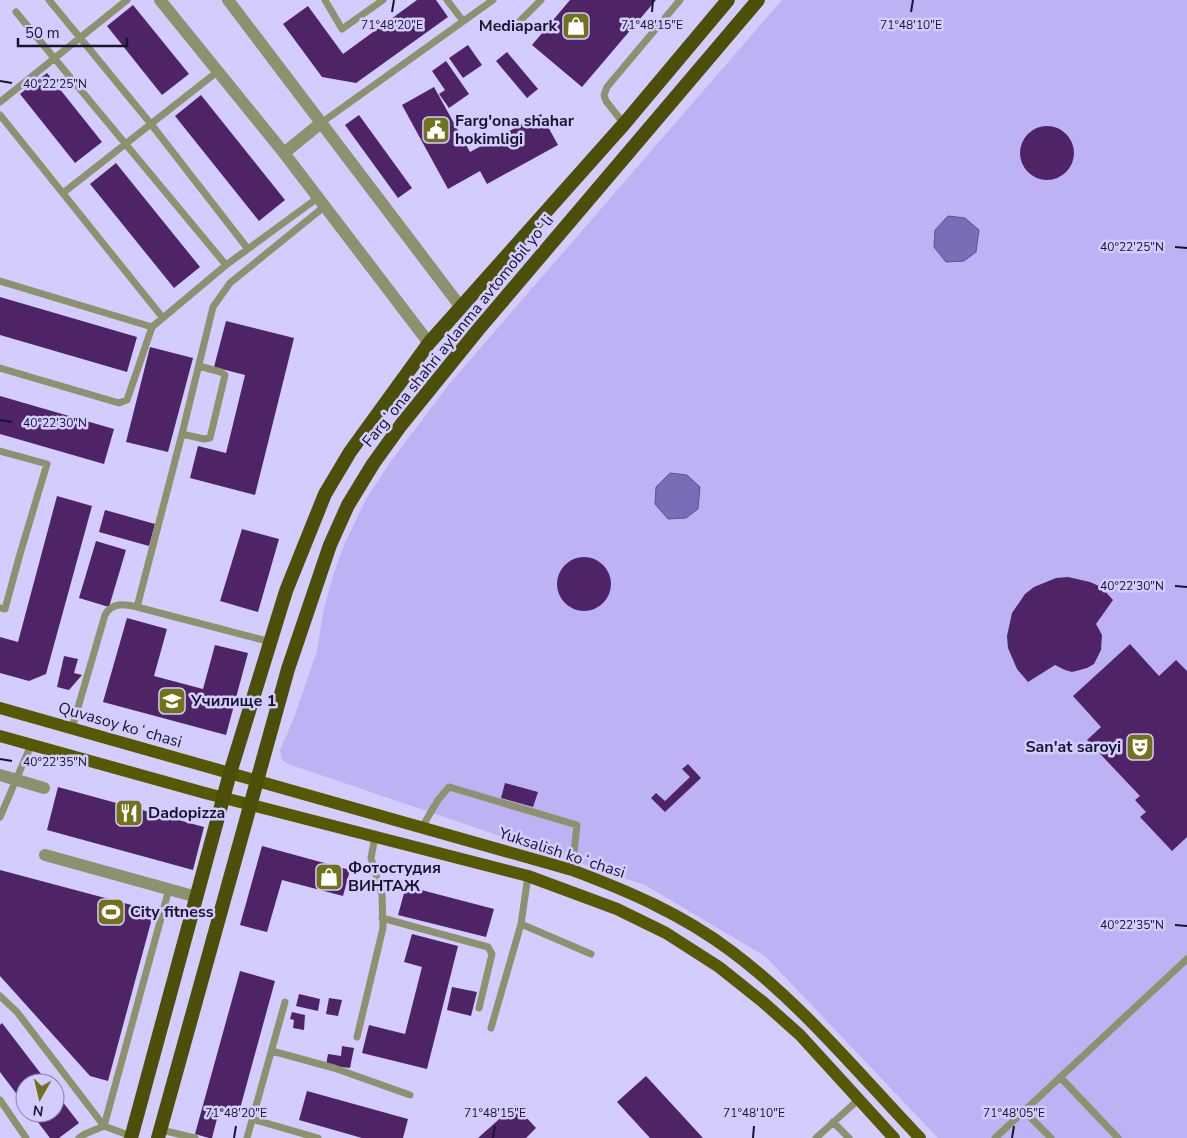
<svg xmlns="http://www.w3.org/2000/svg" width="1187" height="1138" font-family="'Nunito Sans',sans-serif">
<rect width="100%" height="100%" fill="#d3ccff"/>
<path fill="#bdb2f3" d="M782 0H1187V1138H938L765 956 645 885 288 764 282 760 280 750 294 718 317 651 324 608 333 576 344 545 365 501 391 461 450 383Z"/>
<path fill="#7b6cb8" stroke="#5e528e" d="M948 216 965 218 979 230 976 252 964 261 946 262 934 247 935 230Z
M670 473 687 475 700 487 698 509 686 518 668 519 655 504 656 487Z"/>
<path fill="#4e2466" d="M417 0H436L448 17 356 83 322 77 283 24 308 6 343 54Z
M570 0H656L582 87 532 45Z
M133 5 189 74 162 95 107 26Z
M468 45 482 65 463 78 449 58Z
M507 52 538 89 527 98 496 61Z
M446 61 469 94 449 108 439 94 445 90 432 71Z
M47 73 102 142 75 163 20 94Z
M434 87 470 152 541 114 558 145 487 184 480 171 448 189 402 105Z
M201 95 285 200 259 221 175 116Z
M359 115 412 188 398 198 345 125Z
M1020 153a27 27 0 1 1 54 0a27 27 0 1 1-54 0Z
M116 163 200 267 174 288 90 184Z
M0 297 137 337 127 372 0 335Z
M226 321 294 338 255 495 190 478 198 446 226 453 245 375 214 367Z
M150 347 193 358 168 452 126 442Z
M0 396 114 429 104 464 0 434Z
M57 496 92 506 46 674 29 681 0 673V637L18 642Z
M105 510 155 524 149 546 99 532Z
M242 529 279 539 258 612 220 601Z
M96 541 126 550 109 607 79 598Z
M557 584a27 27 0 1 1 54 0a27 27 0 1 1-54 0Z
M1068 577 1090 582 1101 587 1113 600 1096 624 1102 635 1101 650 1094 664 1087 668 1072 672 1065 670 1055 665 1028 682 1017 669 1008 648 1007 636 1012 613 1025 594 1034 587 1056 578Z
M127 618 167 629 154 676 203 689 215 645 248 653 226 735 103 702Z
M1130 644 1159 676 1176 660 1187 671V837L1172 851 1140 817 1146 812 1135 800 1140 796 1087 740 1101 727 1073 696Z
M64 656 78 659 74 673 82 675 69 690 57 687Z
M688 764 701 778 665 812 651 798 656 793 665 801 690 777 682 769Z
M505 783 538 792 533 807 501 798Z
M58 787 204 827 193 870 47 830Z
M262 846 350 870 343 896 282 880 267 932 240 925Z
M0 870 154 911 108 1081 90 1076 0 976Z
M406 886 494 909 486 937 398 915Z
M412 934 458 946 427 1069 362 1053 369 1025 405 1034 422 967 404 962Z
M240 971 275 981 238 1116 219 1111 212 1138H209L195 1134Z
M452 987 477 992 471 1016 447 1010Z
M299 994 320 999 318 1011 296 1006Z
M329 998 342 1000 338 1016 326 1014Z
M292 1012 305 1015 304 1030 293 1028 294 1020 290 1019Z
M2 1023 48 1083H25V1105L0 1072V1025Z
M342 1046 354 1048 350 1068 326 1065 328 1054 341 1056Z
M646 1076 703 1138H650L617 1102Z
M307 1091 408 1119 403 1138H362L299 1120Z
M55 1092 79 1123 59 1138H50L31 1113H55Z
M515 1105 536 1128 526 1138H478Z"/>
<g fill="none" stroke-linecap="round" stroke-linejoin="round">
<path stroke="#8e916d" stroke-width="7" d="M49 0 151 124 248 249
M325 0 342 29 383 0
M447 0 463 21
M16 12 226 265
M520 21 541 0
M0 102 127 0
M0 115 163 318
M321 123 493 0
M624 124 606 101 604 95 607 87 680 0
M63 193 217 72
M0 281 152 327 226 265 319 197
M0 368 119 403 127 400 152 327
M182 434 204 439 210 438 225 375 221 372 199 366
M0 451 47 464 20 554 5 609 0 608
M137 607 182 434 213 307 230 283 325 206
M72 728 105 615C112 602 124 604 137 607L271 642
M0 817 31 745
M422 827 438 800 449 787 577 825 572 870
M382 918 488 947 492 954 479 1008
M521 924 591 954
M0 996 17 1012 104 1126 131 1136
M491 1028 521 924 528 876
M357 1037 383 928 382 895 371 858 375 837
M272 1051 334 1068 410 1095
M1060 1077 1118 1138
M0 1100 26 1138
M1024 1111 1051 1138
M252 1119 318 1138
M833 1122 849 1138
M161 1130 195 1138
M79 1138 85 1134 104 1126 169 889
M247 1138 285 1002
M816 1138 859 1099
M995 1138 1187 959"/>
<path stroke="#8e916d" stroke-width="12" d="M160 0 284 153 429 343
M228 0 460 306
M284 153 321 123
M0 775 44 788
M45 855 197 897"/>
<path stroke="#575902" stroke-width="12" d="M0 708 572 870C628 891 682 914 731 951 801 1003 860 1075 920 1138
M0 736 205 793 528 876 617 909 666 933 719 967 763 1002 800 1035 894 1138"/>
<path stroke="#4c4e0a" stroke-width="14" d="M131 1138 230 773 286 591 325 494 350 452 429 343 624 124 728 0
M158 1138 288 669 330 545 348 505 373 464 401 425 477 331 758 0"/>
</g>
<path fill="none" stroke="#19142b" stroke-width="2" d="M392 12 394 0M652 12 653 0M911 12 913 0M0 81 12 83M1175 247 1187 248M0 420 12 422M1175 586 1187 587M0 759 12 761M1175 925 1187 926M234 1138 236 1126M493 1138 495 1126M753 1138 754 1126M1012 1138 1014 1126"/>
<defs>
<symbol id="shop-square" viewBox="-11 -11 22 22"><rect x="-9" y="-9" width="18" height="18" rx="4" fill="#70731a" stroke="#d3ccff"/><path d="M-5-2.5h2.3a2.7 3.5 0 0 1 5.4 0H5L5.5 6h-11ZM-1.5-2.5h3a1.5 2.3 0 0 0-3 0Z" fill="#fff"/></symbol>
<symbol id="civic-square" viewBox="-11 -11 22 22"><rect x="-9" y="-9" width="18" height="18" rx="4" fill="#70731a" stroke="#d3ccff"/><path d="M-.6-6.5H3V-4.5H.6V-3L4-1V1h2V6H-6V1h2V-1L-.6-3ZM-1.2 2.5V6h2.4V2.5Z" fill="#fff"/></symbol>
<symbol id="school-square" viewBox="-11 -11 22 22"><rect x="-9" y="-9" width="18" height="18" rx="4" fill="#70731a" stroke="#d3ccff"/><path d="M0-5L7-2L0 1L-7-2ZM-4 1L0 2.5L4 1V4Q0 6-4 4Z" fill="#fff"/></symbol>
<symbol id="theatre-square" viewBox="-11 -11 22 22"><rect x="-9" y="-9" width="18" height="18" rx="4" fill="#70731a" stroke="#d3ccff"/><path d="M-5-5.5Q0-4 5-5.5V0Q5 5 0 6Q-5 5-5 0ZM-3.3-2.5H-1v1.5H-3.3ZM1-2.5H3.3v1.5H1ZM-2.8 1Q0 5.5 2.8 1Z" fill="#fff"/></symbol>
<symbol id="restaurant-square" viewBox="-11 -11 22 22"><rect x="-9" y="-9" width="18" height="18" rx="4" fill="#70731a" stroke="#d3ccff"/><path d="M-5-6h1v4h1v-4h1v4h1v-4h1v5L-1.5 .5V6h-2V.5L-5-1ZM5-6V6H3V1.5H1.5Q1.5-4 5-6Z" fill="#fff"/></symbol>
<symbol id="stadium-square" viewBox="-11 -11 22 22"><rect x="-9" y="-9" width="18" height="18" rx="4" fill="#70731a" stroke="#d3ccff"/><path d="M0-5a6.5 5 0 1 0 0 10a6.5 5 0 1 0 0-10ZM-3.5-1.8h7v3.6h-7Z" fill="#fff"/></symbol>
</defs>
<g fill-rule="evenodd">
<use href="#shop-square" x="560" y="10" width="32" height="32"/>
<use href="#civic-square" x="420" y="114" width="32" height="32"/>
<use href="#school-square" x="156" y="685" width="32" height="32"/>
<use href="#theatre-square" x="1124" y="731" width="32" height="32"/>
<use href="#restaurant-square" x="113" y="797" width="32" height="32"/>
<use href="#shop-square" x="313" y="861" width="32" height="32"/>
<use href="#stadium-square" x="95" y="896" width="32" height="32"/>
</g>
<g text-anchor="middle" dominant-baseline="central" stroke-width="5" stroke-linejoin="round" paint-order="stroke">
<g font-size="16" font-weight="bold" fill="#19142b" stroke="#d3ccff" text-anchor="start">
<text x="557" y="26" text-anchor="end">Mediapark</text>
<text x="455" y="121">Farg'ona shahar<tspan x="455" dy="18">hokimligi</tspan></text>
<text x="191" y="701">Училище 1</text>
<text x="1121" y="747" text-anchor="end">San'at saroyi</text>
<text x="148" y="813">Dadopizza</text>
<text x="348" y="868">Фотостудия<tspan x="348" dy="18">ВИНТАЖ</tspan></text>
<text x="130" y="912">City fitness</text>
</g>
<g font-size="16" fill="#19142b" stroke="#d3ccff">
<text transform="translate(458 331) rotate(-51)">Fargʻona shahri aylanma avtomobil yoʻli</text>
<text transform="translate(120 725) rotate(16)">Quvasoy koʻchasi</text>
<text transform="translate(562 853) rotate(18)">Yuksalish koʻchasi</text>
</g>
</g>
<g font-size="12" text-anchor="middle" fill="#19142b" stroke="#d3ccff" stroke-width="5" stroke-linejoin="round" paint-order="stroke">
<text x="392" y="29">71°48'20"E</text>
<text x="652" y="29">71°48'15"E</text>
<text x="911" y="29">71°48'10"E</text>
<text x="55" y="88">40°22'25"N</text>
<text x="1132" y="251">40°22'25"N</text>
<text x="55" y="427">40°22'30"N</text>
<text x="1132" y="590">40°22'30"N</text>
<text x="55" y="766">40°22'35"N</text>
<text x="1132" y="929">40°22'35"N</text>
<text x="236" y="1117">71°48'20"E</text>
<text x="495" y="1117">71°48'15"E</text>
<text x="754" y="1117">71°48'10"E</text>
<text x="1014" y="1117">71°48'05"E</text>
</g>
<g transform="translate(40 1098) rotate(188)"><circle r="24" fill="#d3ccff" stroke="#8982aa"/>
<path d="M0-4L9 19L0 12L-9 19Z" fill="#70731a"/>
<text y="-8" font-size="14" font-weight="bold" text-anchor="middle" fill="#19142b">N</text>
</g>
<path d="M18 38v8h109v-8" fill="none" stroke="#19142b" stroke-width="2.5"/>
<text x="25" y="38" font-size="15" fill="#19142b" stroke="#d3ccff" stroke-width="4" paint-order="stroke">50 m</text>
</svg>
